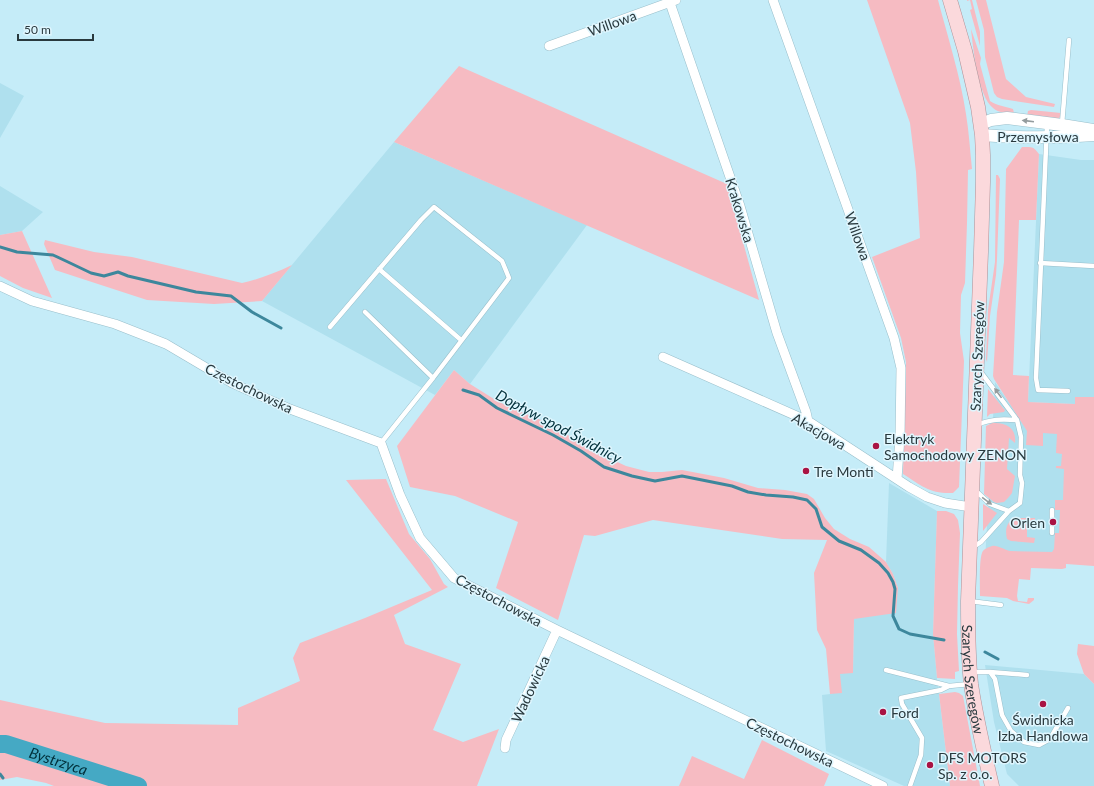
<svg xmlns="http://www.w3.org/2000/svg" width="1094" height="786" font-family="Lato,sans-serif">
<rect width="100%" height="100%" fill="#c5ecf8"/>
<path fill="#afe0ee" d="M0 83 24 96 0 138Z
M394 142 587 225 470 384 454 370 435 395 262 301Z
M1039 154 1081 160H1094V397H1075V404L1028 402Z
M0 186 43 212 22 231 0 235Z
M995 382 1010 404 1067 423 1066 564 985 561Z
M889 483 937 511 933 634 937 678 950 786H904L826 751 822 695 830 694 840 673H853L854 619 897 594 898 588 893 574 886 562Z
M985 665 1084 674 1094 684V786H1019L1007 774 994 722Z"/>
<path fill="#f6bbc2" d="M867 0H938C948 38 960 75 966 114 969 132 970 151 972 169L968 170 967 223 965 283 961 295 960 333 964 361 959 487 953 493C930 494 922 486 903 474L906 362 901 338 872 257 920 238 916 172 910 123Z
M967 0H972L980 32V46L970 10 972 9 970 0 967 1Z
M976 0H986L1006 79 1026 97 1055 104 1054 107 1002 99 997 97 994 93 985 57 984 30Z
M971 29 981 58 980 64 990 101C998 106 1004 106 1013 109L1014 113 1013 114C1006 113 999 113 993 108 978 96 973 48 971 29Z
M459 66 727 184 759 300 394 142Z
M1031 110 1061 113 1059 119 1027 116 1028 111Z
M1022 147C1032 147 1033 146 1039 154L1036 220H1019L1013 375 1029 376 1028 402 1075 404V397H1094V566L1066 564V568L1062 569 1031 568 1030 580 1019 579 1017 596 1018 601 1027 602 1028 598H1034V600L1029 604 1013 601 1007 598 980 596C980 587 979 561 982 553 983 549 989 547 992 546 998 545 1004 550 1010 551L1052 552 1054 549 1055 533H1059L1060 510H1055V500H1063L1064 469 1056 468V466H1061L1062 454 1056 453 1057 434 1043 433V446L1026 445 1027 431 994 379 993 376 997 312 1004 262 1006 171V169Z
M996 175H998L1000 179 997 259 996 275 990 316 987 362 986 359 988 310 995 262Z
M22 231 52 298 23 288 0 276V235Z
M45 240 94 252 132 257 242 283C260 279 275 273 292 265L262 301 214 304 147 300 55 270 44 244Z
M454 370 470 384 494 399 507 406 546 422 596 452 626 466 649 472H662L682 470 724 478 758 488 785 490 807 494 814 499 825 518 834 529 850 539 869 547 886 562 893 574 898 588 896 613 854 619 853 673 840 674 842 693 830 694 826 649 817 630 814 573 827 540 782 539 653 520 595 536 584 535 558 620 496 588 518 522 455 496 410 487 397 446Z
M988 389 1003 408 1005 410 1004 412 990 414 987 417Z
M992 423C1006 422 1017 428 1015 443L1009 438 1007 469 1015 476 1012 493 1008 498 1004 502 997 503 994 502 984 494 986 426Z
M386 479 409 534 430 559 444 584 448 587 394 615 405 644 461 664 433 730 463 742 499 729 477 786H54L46 783 17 777 0 780V700L105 723 238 725V708L300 681 293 658 300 643 365 618 432 590 346 480Z
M983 504 997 513 983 531Z
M937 511H946L954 514 958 520 960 533 958 586 957 634 959 671 955 672V679L937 678 933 634Z
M1014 518H1035V522H1027V537L1035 538 1034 543 1011 541 1007 539C1005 530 1006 523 1014 518Z
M1078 644 1094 646V684L1084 674 1077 654Z
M955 692 959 693 963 696 980 786H950L939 694Z
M762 740 829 774 824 786H679L692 756 744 779Z"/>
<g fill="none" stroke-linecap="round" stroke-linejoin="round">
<path stroke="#3d879c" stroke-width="3" d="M0 247 17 252 53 255 68 262 91 273 104 276 118 272 128 276 196 292 231 296 252 312 281 328
M463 390 479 395 497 408 553 435 581 451 604 467 632 476 655 481 682 476 732 486 748 492 766 495 793 497 807 500 816 509 822 527 839 541 861 550 879 563 888 573 893 582 895 589 893 616 899 629 910 634 944 640
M985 652 998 659
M0 774 3 778"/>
<path stroke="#45a9c4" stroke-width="18" id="s1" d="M0 744H6L138 786"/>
<defs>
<path id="service" d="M1062 124 1069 40
M1047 125 1036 378 1038 390 1068 391
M1040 263 1094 266
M379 269 461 340
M365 312 433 378 381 443
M330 327 421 220 434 207 502 261 509 278 433 378
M976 425C992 419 1000 419 1017 420
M976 491 990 504 1009 511
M1052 533V510
M973 547 981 542 1009 511 1020 503 1022 483 1020 475 1021 437 1017 420 980 371
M969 601 1001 605
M886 670 949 686
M972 672H990L995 679 1002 715 1011 731 1024 742 1039 745 1050 739 1068 708
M990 672 1027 675
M910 786 921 755 922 738 902 704 901 698 941 690 949 686 970 684"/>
<path id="minor" d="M669 0 740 206 777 333 806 412 808 421
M773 0 894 338 901 368 900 437 897 479
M549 46 676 0
M0 286 32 301 115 324 166 344 232 383 290 409 381 443 400 495 420 538 454 578 557 630 883 786
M663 357 808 421 909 487 927 497 945 503 971 507
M505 748 506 740 557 630"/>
<path id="secondary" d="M981 124 991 120 1007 118 1062 125 1094 130
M982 135C1019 138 1056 138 1094 135"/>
<g id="primary">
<path id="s2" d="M950 0 965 51 978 107 982 135 983 155V182L981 252 968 601C968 629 968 656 971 684 976 718 984 752 992 786"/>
</g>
</defs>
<use href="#service" stroke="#99bfcb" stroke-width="5.5"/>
<use href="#minor" stroke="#99bfcb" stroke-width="10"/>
<use href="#secondary" stroke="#99bfcb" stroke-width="13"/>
<use href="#primary" stroke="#b09096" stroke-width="15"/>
<use href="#service" stroke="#fff" stroke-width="4.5"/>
<use href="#minor" stroke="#fff" stroke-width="9"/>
<use href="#secondary" stroke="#fff" stroke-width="12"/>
<use href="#primary" stroke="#fbd9dc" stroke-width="14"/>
</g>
<defs><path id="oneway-solid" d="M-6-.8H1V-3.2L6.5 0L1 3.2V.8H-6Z"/></defs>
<g fill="#949c9e">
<use href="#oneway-solid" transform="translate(1028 121) rotate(-173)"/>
<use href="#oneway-solid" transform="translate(998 393) rotate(-126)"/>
<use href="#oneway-solid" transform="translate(987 501) rotate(36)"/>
</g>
<g fill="#a91343" stroke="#dff6fe" stroke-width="1.5">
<circle cx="876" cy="446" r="4"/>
<circle cx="806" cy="471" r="4"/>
<circle cx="1053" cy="522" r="4"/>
<circle cx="1043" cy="704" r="4"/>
<circle cx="883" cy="712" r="4"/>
<circle cx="930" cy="765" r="4"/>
</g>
<g text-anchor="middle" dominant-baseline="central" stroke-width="3" stroke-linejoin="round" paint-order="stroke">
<g font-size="14" fill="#29393e" stroke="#dff6fe">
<text transform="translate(612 23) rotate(-20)">Willowa</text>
<text x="1038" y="136">Przemysłowa</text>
<text transform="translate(740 210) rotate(73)">Krakowska</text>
<text transform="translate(858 236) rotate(70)">Willowa</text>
<text transform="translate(977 356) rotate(-88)">Szarych Szeregów</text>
<text transform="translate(249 388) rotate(26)">Częstochowska</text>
<text transform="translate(819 431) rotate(30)">Akacjowa</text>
<text transform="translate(499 600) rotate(28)">Częstochowska</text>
<text stroke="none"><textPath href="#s2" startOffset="684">Szarych Szeregów</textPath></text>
<text transform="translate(530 689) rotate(-65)">Wadowicka</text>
<text transform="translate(790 742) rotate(26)">Częstochowska</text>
</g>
<g font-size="14" fill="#29393e" stroke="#dff6fe" text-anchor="start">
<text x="884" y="438">Elektryk<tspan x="884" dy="16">Samochodowy ZENON</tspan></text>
<text x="814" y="471">Tre Monti</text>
<text x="1045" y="522" text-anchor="end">Orlen</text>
<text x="891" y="712">Ford</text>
<text x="1043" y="719" text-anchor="middle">Świdnicka<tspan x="1043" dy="16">Izba Handlowa</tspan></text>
<text x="938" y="757">DFS MOTORS<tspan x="938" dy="16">Sp. z o.o.</tspan></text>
</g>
<g font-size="15" font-style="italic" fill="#002f3a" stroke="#dff6fe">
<text transform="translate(559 426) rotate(28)">Dopływ spod Świdnicy</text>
<text stroke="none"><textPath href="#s1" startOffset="61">Bystrzyca</textPath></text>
</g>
</g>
<path d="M18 34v6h75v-6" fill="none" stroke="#29393e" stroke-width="2"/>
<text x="24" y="34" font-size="12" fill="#29393e" stroke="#dff6fe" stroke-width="3" paint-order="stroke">50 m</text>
</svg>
